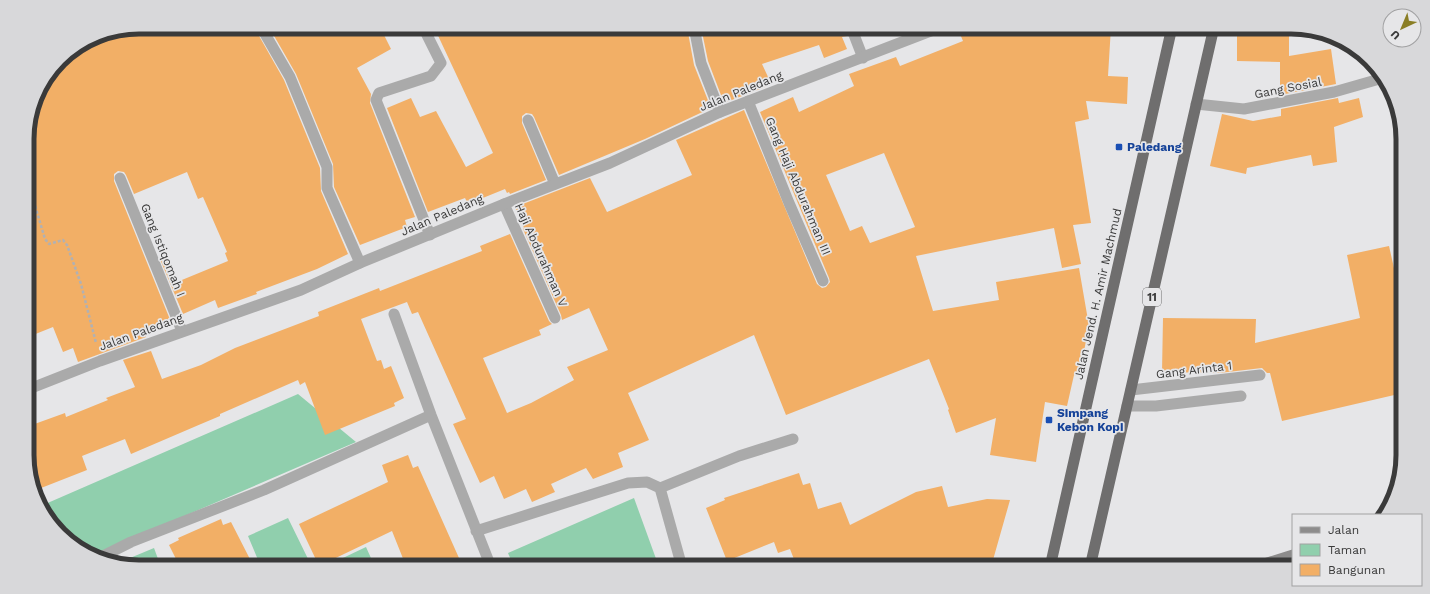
<svg xmlns="http://www.w3.org/2000/svg" width="1430" height="594" font-family="'Work Sans',sans-serif">
<rect width="100%" height="100%" fill="#e6e6e8"/>
<path fill="#90cfad" d="M298 394 356 442 94 555 55 529 43 505Z
M634 498 659 567H514L508 553Z
M288 518 312 567H261L248 536Z
M366 547 375 567H324Z
M154 548 161 567H139L118 563Z"/>
<path fill="#f2af66" fill-rule="evenodd" d="M139 27H254L284 80 320 168 321 191 348 254 317 269 256 292 257 294 218 308 215 300 183 314 160 259 167 257 177 282 228 261 225 253 227 252 203 197 198 199 187 172 134 194 126 175 124 172 118 171 114 174V181L171 322 144 333 146 337 78 362 73 348 63 352 53 327 28 337 27 132 39 89 66 55 96 35Z
M269 27H380L391 49 357 68 371 94 370 103 415 217 405 220 407 227 360 245 334 187 333 164 296 74Z
M434 27H687L694 65 711 108 645 139 559 175 534 117 532 114 526 113 522 116V123L546 180 510 194 509 192 507 193 505 189 468 204 465 198 428 212 387 108 411 98 420 117 436 111 466 167 493 153Z
M701 27H844L847 36 842 37 847 49 824 58 819 45 762 64 769 79 765 87 724 103 708 61Z
M976 27H1111L1108 76 1128 77 1127 104 1086 101 1089 119 1075 122 1091 223 1073 225 1081 264 1062 268 1054 228 916 256 933 311 999 300 996 282 1079 268 1089 326 1079 376 1074 375 1067 406 1045 402 1036 462 990 455 996 418 956 433 948 410 949 409 929 359 786 415 754 335 628 393 649 440 618 453 623 467 593 479 586 468 551 484 555 492 532 502 526 489 504 499 494 476 480 483 453 424 466 419 418 312 412 314 407 302 361 319 377 361 381 360 384 369 391 366 404 398 394 403 395 406 325 435 305 382 300 385 298 380 220 414V416L201 424 131 454 125 439 82 456 87 470 36 490 29 476V426L65 413 66 417 108 400 106 398 135 387 123 360 151 351 162 379 201 365 235 348 319 316 318 312 379 288 380 291 482 251 480 246 510 234 549 321 552 324 539 330 541 335 483 358 507 413 531 403 574 380 567 367 608 350 589 308 562 320 561 315 523 229 524 228 515 207 590 178 607 212 692 175 676 140 744 110 817 284 822 288 826 287 830 282 829 278 760 112 793 97 799 112 854 86 849 74 896 57 900 66 963 41 960 34ZM884 153 915 227 870 243 862 226 850 231 826 175Z
M1237 27 1289 28V56L1331 49 1336 84 1280 95V62L1237 61Z
M1338 98 1339 103 1359 98 1363 117 1334 127 1337 162 1313 166 1311 155 1247 168 1246 174 1210 166 1222 114 1253 121 1281 116V109Z
M1389 246 1403 308V393L1282 421 1270 373H1267L1262 368 1219 373 1162 372 1163 318 1256 319 1255 343 1360 318 1347 255Z
M408 455 413 468 418 466 463 567H427L424 559 406 566 392 531 319 566 299 524 388 482 382 465Z
M799 473 803 485 810 483 818 509 841 502 850 525 916 492 942 486 948 507 987 499 1010 500 991 567H797L790 549 778 553 774 542 727 561 706 508 725 500 724 498Z
M221 519 223 525 231 522 254 567H180L169 545 179 540 178 538Z"/>
<g fill="none" stroke-linecap="round" stroke-linejoin="round">
<path stroke="#b1b1b3" stroke-width="2.5" stroke-dasharray="3 2" stroke-linecap="butt" d="M28 182 45 239 49 244 63 240 67 245 81 284 96 343"/>
<path stroke="#aaa" stroke-width="11" d="M394 314 431 415 491 567
M1127 406H1156L1241 396
M660 488 739 456 793 439
M476 531 628 483 647 482 660 488 682 567
M99 558 131 542 264 490 431 415"/>
<path stroke="#aaa" stroke-width="11" d="M261 27 290 77 327 167V188L360 263
M423 27 441 63 431 76 379 93 376 100 430 235
M694 27 701 63 720 112
M851 27 863 58
M748 101 789 203 823 281
M1196 104 1244 109 1334 92 1383 78
M528 120 555 184
M120 178 182 331
M504 204 555 318
M1131 390 1260 375"/>
<path stroke="#aaa" stroke-width="11" d="M29 389 100 361 301 290 360 263 504 204 610 163 720 112 941 27"/>
<path stroke="#8d8c8c" stroke-width="11" d="M1255 567 1293 555"/>
<path stroke="#6f6e6e" stroke-width="11" d="M1050 567 1172 27
M1090 567 1214 27"/>
</g>
<g fill="#1a4fb4" stroke="#e6e6e8" stroke-width="1.5">
<rect x="1115" y="143" width="8" height="8" rx="2"/>
<rect x="1045" y="416" width="8" height="8" rx="2"/>
</g>
<g text-anchor="middle" dominant-baseline="central" stroke-width="3.5" stroke-linejoin="round" paint-order="stroke">
<rect fill="#e6e6e8" stroke="#6e6e6e" stroke-width="1" x="1143" y="288" width="18" height="18" rx="3"/>
<g font-size="11" font-weight="bold" fill="#3a3a3a">
<text x="1152" y="297">11</text>
</g>
<g font-size="12" fill="#3a3a3a" stroke="#e6e6e8">
<text transform="translate(1288 88) rotate(-11)">Gang Sosial</text>
<text transform="translate(741 91) rotate(-22)">Jalan Paledang</text>
<text transform="translate(798 186) rotate(67)">Gang Haji Abdurahman III</text>
<text transform="translate(442 215) rotate(-23)">Jalan Paledang</text>
<text transform="translate(163 250) rotate(68)">Gang Istiqomah I</text>
<text transform="translate(541 255) rotate(66)">Haji Abdurahman V</text>
<text transform="translate(1098 294) rotate(-77)">Jalan Jend. H. Amir Machmud</text>
<text transform="translate(141 332) rotate(-20)">Jalan Paledang</text>
<text transform="translate(1194 370) rotate(-7)">Gang Arinta 1</text>
</g>
<g font-size="12" font-weight="bold" fill="#164399" stroke="#e6e6e8" text-anchor="start">
<text x="1127" y="147">Paledang</text>
<text x="1057" y="413">Simpang<tspan x="1057" dy="14">Kebon Kopi</tspan></text>
</g>
</g>
<path d="M0 0H1430V594H0ZM139 34H1291A105 105 0 0 1 1396 139V455A105 105 0 0 1 1291 560H139A105 105 0 0 1 34 455V139A105 105 0 0 1 139 34Z" fill="#d8d8da" fill-rule="evenodd"/>
<path fill="none" stroke="#3a3a3a" stroke-width="5" d="M139 34H1291A105 105 0 0 1 1396 139V455A105 105 0 0 1 1291 560H139A105 105 0 0 1 34 455V139A105 105 0 0 1 139 34Z"/>
<rect x="1292" y="514" width="130" height="72" fill="#e6e6e8" stroke="#a1a1a2"/>
<rect x="1300" y="527" width="20" height="6" fill="#8d8c8c" stroke="#a1a1a2"/>
<text x="1328" y="534" font-size="12" fill="#3a3a3a">Jalan</text>
<rect x="1300" y="544" width="20" height="12" fill="#90cfad" stroke="#a1a1a2"/>
<text x="1328" y="554" font-size="12" fill="#3a3a3a">Taman</text>
<rect x="1300" y="564" width="20" height="12" fill="#f2af66" stroke="#a1a1a2"/>
<text x="1328" y="574" font-size="12" fill="#3a3a3a">Bangunan</text>
<g transform="translate(1402 28) rotate(224)"><circle r="19" fill="#e6e6e8" stroke="#a1a1a2"/>
<path d="M0-3L7 15L0 10L-7 15Z" fill="#8a7e25"/>
<text y="-6" font-size="11" font-weight="bold" text-anchor="middle" fill="#3a3a3a">U</text>
</g>
</svg>
